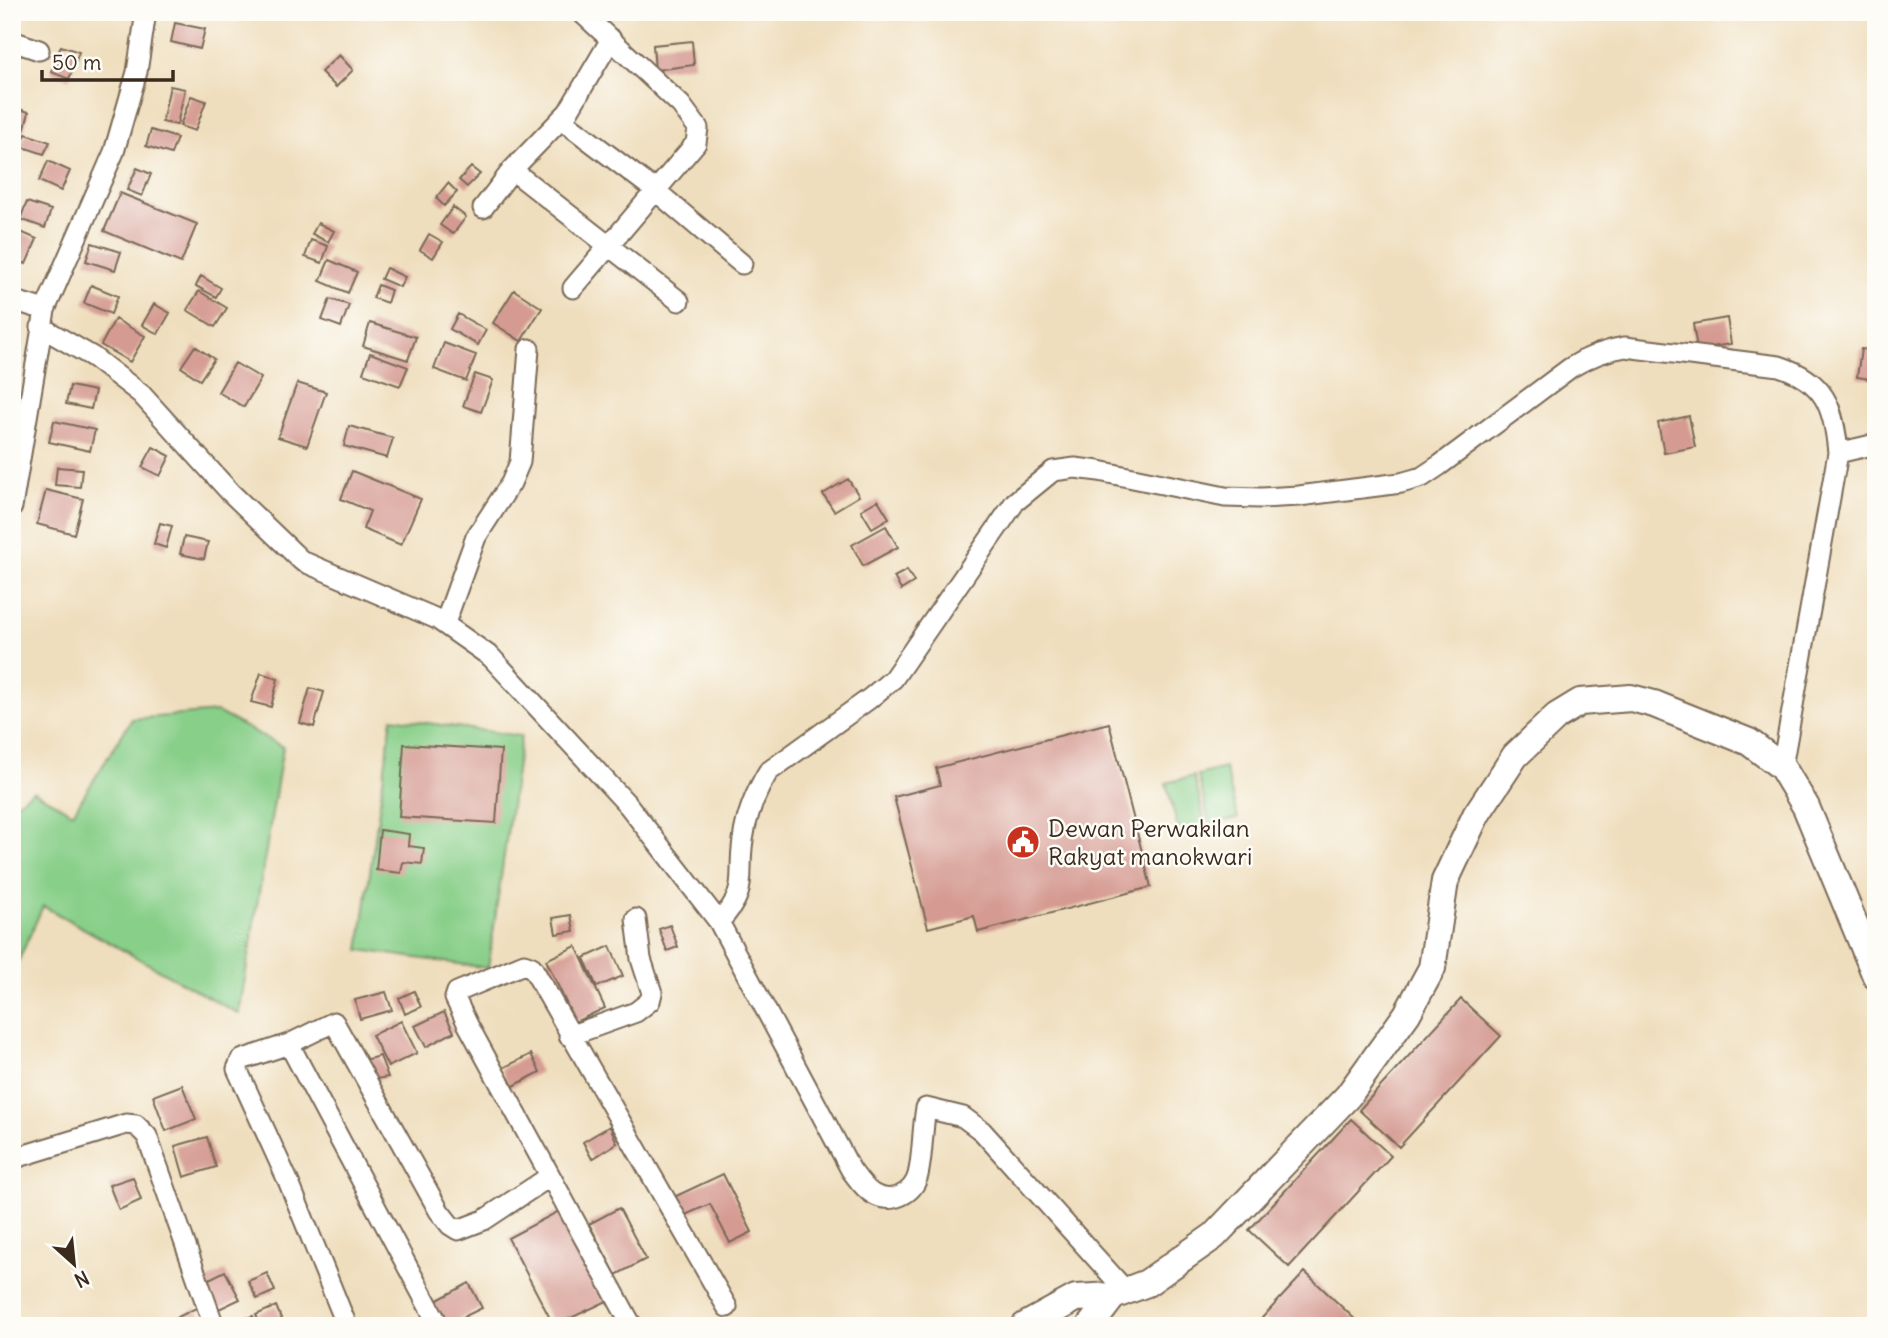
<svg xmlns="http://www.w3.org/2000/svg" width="1888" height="1338" font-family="Delius,sans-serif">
<rect width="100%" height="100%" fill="#fdfcf7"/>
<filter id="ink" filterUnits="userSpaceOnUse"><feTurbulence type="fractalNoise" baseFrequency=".0143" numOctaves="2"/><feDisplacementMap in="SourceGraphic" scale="14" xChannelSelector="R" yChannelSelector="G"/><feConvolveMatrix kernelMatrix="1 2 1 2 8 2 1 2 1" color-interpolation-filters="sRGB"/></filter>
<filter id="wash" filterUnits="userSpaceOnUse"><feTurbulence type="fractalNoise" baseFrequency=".00686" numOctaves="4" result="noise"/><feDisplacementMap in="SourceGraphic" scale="28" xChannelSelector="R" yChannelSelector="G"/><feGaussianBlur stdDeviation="1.57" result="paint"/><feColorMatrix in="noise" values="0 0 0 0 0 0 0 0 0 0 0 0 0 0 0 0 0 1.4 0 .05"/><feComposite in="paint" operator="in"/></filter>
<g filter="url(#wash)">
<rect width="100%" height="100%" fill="#efdebd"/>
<path fill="#88cf89" stroke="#627c54" stroke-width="2" d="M217 712 283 747 239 1014 43 906 12 975V806L33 791 73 813 132 719Z
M392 718 521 736 488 968 359 950Z
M1225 768 1238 818 1210 825 1198 775Z
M1194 776 1206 826 1179 832 1166 783Z"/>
<g id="blocks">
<path fill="#d59b93" d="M195 12H219L217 19Z
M175 23 205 29 200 49 171 42Z
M692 41 694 65 655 70 653 45Z
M61 46 79 52 69 79 51 72Z
M339 55 353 70 336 87 321 72Z
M170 86 185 89 177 125 162 122Z
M191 96 206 101 195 131 180 126Z
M12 107 29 112 24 131 12 127Z
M151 130 177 138 171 154 146 146Z
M26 134 50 142 44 154 20 146Z
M48 161 70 171 61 191 39 181Z
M471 167 480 174 467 187 459 180Z
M137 168 151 174 142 196 127 190Z
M448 183 457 192 444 206 436 198Z
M120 193 197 224 181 263 104 231Z
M27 202 51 210 45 228 20 219Z
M453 207 466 217 453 234 440 225Z
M318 223 334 231 328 242 312 234Z
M16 230 37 239 26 264 12 258V239Z
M429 234 443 242 433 258 420 250Z
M311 240 328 246 322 263 305 257Z
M92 243 121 252 115 270 86 261Z
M329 260 357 272 348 293 320 281Z
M386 268 405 277 400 287 381 279Z
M201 276 221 288 216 297 196 286Z
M91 285 118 296 111 314 84 303Z
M378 285 391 290 387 303 373 298Z
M514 290 542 308 521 341 493 323Z
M199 291 227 308 215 327 187 310Z
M330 299 349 305 341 327 322 320Z
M154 304 170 313 158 334 142 325Z
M458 314 486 330 478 345 450 329Z
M1727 318 1731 344 1697 349 1693 324Z
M115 319 145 336 130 362 101 345Z
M370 323 416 337 408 360 363 346Z
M444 343 476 355 466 381 434 369Z
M195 346 214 359 200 380 181 367Z
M1861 349 1876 351V380L1857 377Z
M370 353 408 367 400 386 363 373Z
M235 363 261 378 244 407 218 392Z
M475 374 493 380 481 412 463 406Z
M297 383 326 392 307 446 278 437Z
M70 386 95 391 91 409 66 404Z
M1689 416 1695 447 1664 453 1658 423Z
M54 421 95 430 90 451 49 442Z
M349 426 393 438 387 458 344 446Z
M153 447 170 456 160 476 142 467Z
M57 467 82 469 80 487 55 485Z
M352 471 421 499 401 545 363 529 370 511 341 499Z
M848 479 859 496 834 511 823 494Z
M46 490 83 499 74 534 37 524Z
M878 500 889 518 872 528 861 510Z
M160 523 172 526 166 548 154 544Z
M886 526 898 547 863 566 852 545Z
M184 537 208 542 204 559 180 554Z
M907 570 914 582 901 590 894 577Z
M261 673 278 679 271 707 251 702Z
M310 688 324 692 314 727 300 723Z
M1109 723 1151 887 978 932 974 916 928 928 894 797 940 785 936 768Z
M404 744 501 750 496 823 399 817Z
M380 830 409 834 408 846 424 848 422 864 403 862 401 873 376 870Z
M571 915 574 931 556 934 553 918Z
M670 925 678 947 667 951 659 929Z
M576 946 605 1008 575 1022 546 960Z
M610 946 623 976 597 987 584 958Z
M414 991 421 1007 405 1014 399 998Z
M386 992 392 1010 360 1019 355 1000Z
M1461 999 1501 1036 1399 1147 1359 1110Z
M444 1012 454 1032 426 1047 415 1026Z
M401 1021 417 1053 388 1067 372 1035Z
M531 1054 540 1072 510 1088 501 1069Z
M380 1056 388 1077 371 1080 364 1060Z
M182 1085 196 1119 166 1131 153 1096Z
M1351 1119 1391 1156 1289 1267 1249 1230Z
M610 1126 617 1143 592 1159 583 1142Z
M207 1137 216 1167 184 1177 175 1146Z
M723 1174 752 1232 730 1243 710 1204 683 1216 674 1197Z
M133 1177 141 1200 119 1210 109 1185Z
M619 1208 646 1259 616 1275 589 1224Z
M559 1211 607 1301 554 1326 508 1238Z
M225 1271 240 1299 219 1309 205 1281Z
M1305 1272 1362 1326H1271L1262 1318Z
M267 1273 275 1291 257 1299 248 1281Z
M469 1283 482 1308 445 1326 432 1303Z
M276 1306 283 1323 261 1326 256 1315Z
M196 1308 204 1323 168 1326 166 1323Z
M253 1316 256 1326H237L236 1321Z"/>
</g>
</g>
<g filter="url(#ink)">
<use href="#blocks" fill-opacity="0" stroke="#7a6956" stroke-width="2"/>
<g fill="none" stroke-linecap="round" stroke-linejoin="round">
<defs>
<path id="street" d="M12 41 39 50
M561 119 656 191 742 264
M512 170 679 301
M483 208 512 170 568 112 611 39
M573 288 696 143 698 128 681 105 581 12
M12 300 45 310
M41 327 93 357 141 394 230 492 302 561 437 619 491 657 628 805 719 922 851 1170C857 1178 864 1189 873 1194 891 1205 913 1194 918 1175 923 1154 922 1130 926 1108L963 1117 982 1131 1124 1289
M1838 453 1876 444
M12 507 45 310 114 152 137 72 146 12
M445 623 476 537 511 483 520 462 529 349
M719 922C750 889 737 879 743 840 746 817 756 792 768 772L869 699 893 679 1015 502 1053 471 1075 468 1099 471 1225 497 1261 498 1299 496 1401 483 1422 477 1440 465 1570 368C1588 357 1604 350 1625 347L1779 366C1825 381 1834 407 1838 453L1782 767
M569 1036 636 1012 650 1001 652 993 641 959 636 919
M289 1044 439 1326
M12 1159 126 1124 136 1125 147 1136 214 1326
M347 1326 289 1183 237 1069 241 1060 289 1044 334 1022 439 1211 450 1225 458 1230 484 1220 549 1177
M632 1326 468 1025 455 998 457 992 524 964 532 967 727 1307"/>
<path id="secondary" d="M1025 1326 1076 1298 1113 1296
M1090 1326 1113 1296 1147 1283 1214 1236 1348 1096 1407 1014 1432 968 1445 881 1476 815 1515 756 1557 716 1580 702 1631 698 1654 704 1749 742 1782 767 1806 807 1876 976"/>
</defs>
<use href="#street" stroke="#7a6956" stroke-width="23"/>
<use href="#secondary" stroke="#7a6956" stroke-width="30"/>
<use href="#street" stroke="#fff" stroke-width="19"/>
<use href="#secondary" stroke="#fff" stroke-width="26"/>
</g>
</g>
<defs>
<symbol id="civic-disc" viewBox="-11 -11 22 22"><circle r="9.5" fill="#c8321e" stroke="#fdfcf7"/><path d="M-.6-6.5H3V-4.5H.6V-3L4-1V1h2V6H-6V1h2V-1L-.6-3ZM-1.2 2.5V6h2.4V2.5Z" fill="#fff"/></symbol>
</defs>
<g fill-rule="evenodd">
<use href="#civic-disc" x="1004" y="823" width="38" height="38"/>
</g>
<g text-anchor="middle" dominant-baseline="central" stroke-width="5" stroke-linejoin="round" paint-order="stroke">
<g font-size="24" fill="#3b2a1e" stroke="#fdfcf7" text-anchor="start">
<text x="1048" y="828">Dewan Perwakilan<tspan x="1048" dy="28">Rakyat manokwari</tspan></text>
</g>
</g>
<rect width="1888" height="1338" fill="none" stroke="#fdfcf7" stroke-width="42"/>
<g transform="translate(74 1264) rotate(153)" stroke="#fdfcf7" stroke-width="5" paint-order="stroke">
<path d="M0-5L12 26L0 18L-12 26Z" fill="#3b2a1e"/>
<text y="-10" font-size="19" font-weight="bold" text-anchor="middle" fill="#3b2a1e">N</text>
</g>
<path d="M42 70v10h131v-10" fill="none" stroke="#3b2a1e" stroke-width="3.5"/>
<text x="52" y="70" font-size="21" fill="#3b2a1e" stroke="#fdfcf7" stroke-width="5" paint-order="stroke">50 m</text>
</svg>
